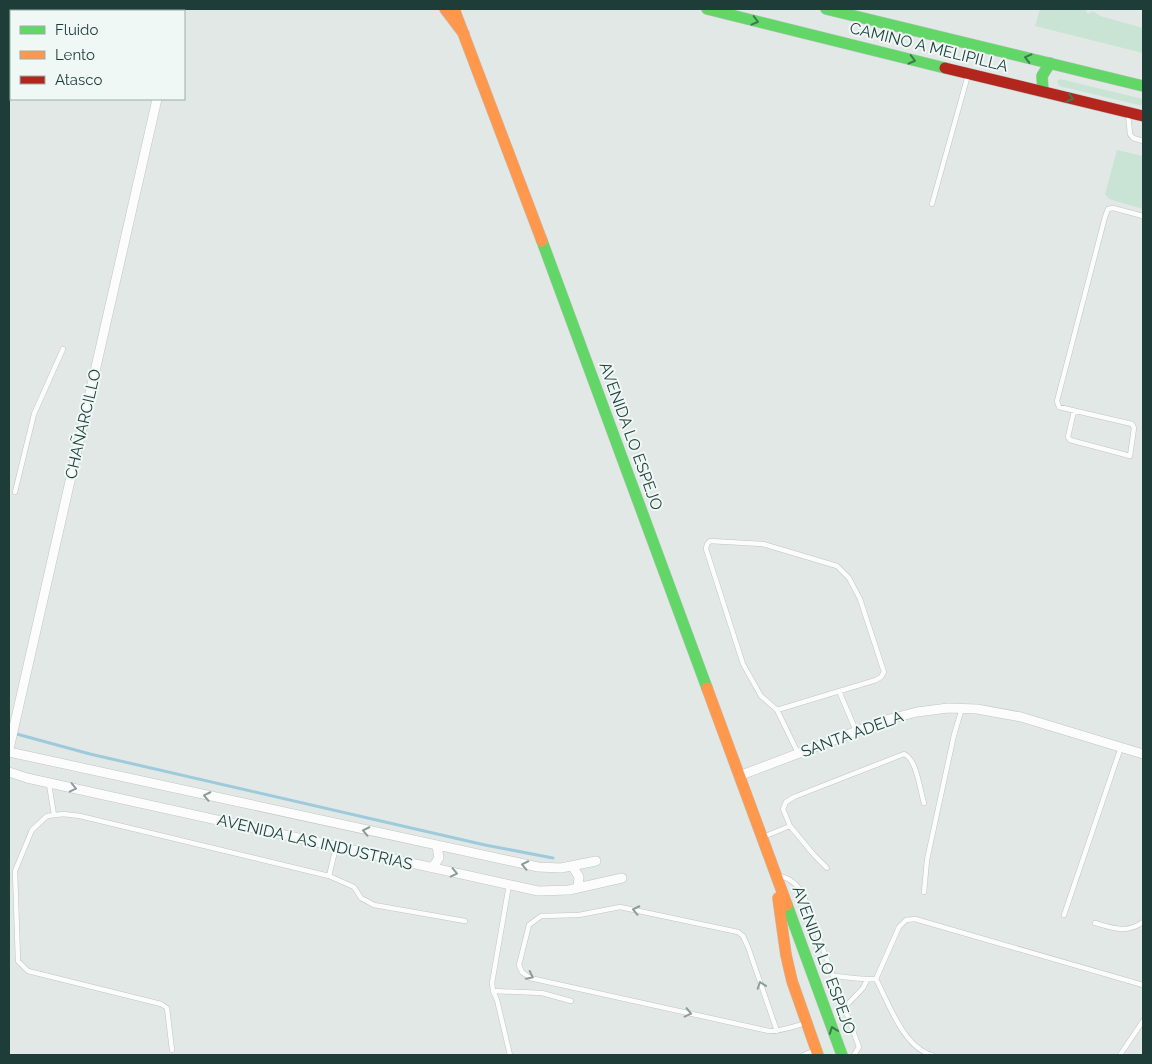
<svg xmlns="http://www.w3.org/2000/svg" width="1152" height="1064" font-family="Raleway,sans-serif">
<rect width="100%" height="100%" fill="#e2e8e6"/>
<path fill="#c9e4d4" d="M1040 9H1085L1088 14 1093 11 1100 16 1143 28V53L1035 26Z
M1060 79 1143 99V106L1059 86 1057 81Z
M1117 150 1143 156V209L1109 199 1105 194Z"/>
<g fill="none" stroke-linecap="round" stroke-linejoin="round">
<path stroke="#9dcbdc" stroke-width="3" d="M13 733 90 754 485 845 553 858"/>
<defs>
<path id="lane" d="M1128 114 1130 134 1133 138 1143 141
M932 204 968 75
M1074 411 1068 437 1070 440 1130 456 1134 428 1132 424 1059 407 1057 401 1105 217 1108 209 1113 208 1143 216
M15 492 34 414 63 349
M839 691 856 731
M777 710 876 680 881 677 884 672 860 599 849 578 837 566 763 544 710 541 707 544 706 549 743 664 761 696 777 710 798 753
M49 784 54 815
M790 826 814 855 827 868
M763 837 790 826 783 809 786 802 794 797 904 754C917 759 920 791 924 803
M329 876 336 847
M779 876C791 878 797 885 803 894L859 1047 854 1055
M509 885 492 983 493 991 497 1000 510 1055
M924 892 927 860 954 735 962 708
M1064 915 1121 747
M1095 923C1112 928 1127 934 1143 922
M834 976C848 977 863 980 876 979
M876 979 899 927 906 920 915 919 1143 985
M876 979C889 1004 904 1048 932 1055
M493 991 542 993 571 1001
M845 1007 863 988 867 980
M777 1031 748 947 743 936 738 932 620 907 579 915 541 916 529 925 519 965 522 972 530 978 769 1031C782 1031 793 1027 805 1023
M172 1050 167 1008 161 1004 28 971 18 961 15 871 32 830 47 816 63 814 80 816 329 876 354 887 361 898 374 905 465 921
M804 1055 815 1050
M1120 1055 1143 1021"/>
<path id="street" d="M177 11 178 9
M9 749 157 99
M9 752 538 867 561 868 596 861
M9 772 27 778 538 891 569 890 622 878
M739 776 886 720 917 712 948 708 977 709 1021 717 1143 754
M573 867 579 877 578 888
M432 868 439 858 437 846"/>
<path id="fast" d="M707 9 945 68
M826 9 1143 86
M1043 91 1042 76 1050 63
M542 241 707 688
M787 905 842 1055"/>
<path id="slow" d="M445 9 464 34
M454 9 542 241
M707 688 787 905
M778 898 786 955 792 981 818 1055"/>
<path id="jam" d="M945 68 1143 116"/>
</defs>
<use href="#lane" stroke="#bfc5c3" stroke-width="5.5"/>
<use href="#street" stroke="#bfc5c3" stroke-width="10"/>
<use href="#fast" stroke="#bdc6c4" stroke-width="12"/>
<use href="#slow" stroke="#bdc6c4" stroke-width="12"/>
<use href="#jam" stroke="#bdc6c4" stroke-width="12"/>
<use href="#lane" stroke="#fbfcfb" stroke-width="4.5"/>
<use href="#street" stroke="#fbfcfb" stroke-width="9"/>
<use href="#fast" stroke="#63d668" stroke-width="11"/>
<use href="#slow" stroke="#ff974d" stroke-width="11"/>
<use href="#jam" stroke="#b3261e" stroke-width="11"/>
</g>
<defs><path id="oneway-chevron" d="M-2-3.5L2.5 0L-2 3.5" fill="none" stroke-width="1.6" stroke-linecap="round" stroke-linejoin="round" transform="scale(1.25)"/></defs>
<g stroke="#3a7a4c">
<use href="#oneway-chevron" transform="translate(755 21) rotate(14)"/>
<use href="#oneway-chevron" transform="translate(1028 58) rotate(-166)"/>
<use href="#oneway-chevron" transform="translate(912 60) rotate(14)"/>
<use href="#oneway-chevron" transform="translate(1070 98) rotate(14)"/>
<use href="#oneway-chevron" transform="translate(833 1030) rotate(-110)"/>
</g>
<g stroke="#8c9c9a">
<use href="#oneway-chevron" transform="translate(73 788) rotate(13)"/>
<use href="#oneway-chevron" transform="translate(207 796) rotate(-168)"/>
<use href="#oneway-chevron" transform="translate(366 831) rotate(-168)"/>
<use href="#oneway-chevron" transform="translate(525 865) rotate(-168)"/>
<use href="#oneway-chevron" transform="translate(454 873) rotate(13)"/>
<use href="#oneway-chevron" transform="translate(636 910) rotate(-168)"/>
<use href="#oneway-chevron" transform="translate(530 976) rotate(26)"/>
<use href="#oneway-chevron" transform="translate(761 985) rotate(-109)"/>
<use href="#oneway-chevron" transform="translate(688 1013) rotate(13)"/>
</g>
<g text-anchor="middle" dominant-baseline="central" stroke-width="4" stroke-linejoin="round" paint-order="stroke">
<g font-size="16" fill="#1e3d39" stroke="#eff8f4">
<text transform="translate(929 47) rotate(14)">CAMINO A MELIPILLA</text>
<text transform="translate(83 424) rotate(-77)">CHAÑARCILLO</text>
<text transform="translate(631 436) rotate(70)">AVENIDA LO ESPEJO</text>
<text transform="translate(852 734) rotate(-20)">SANTA ADELA</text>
<text transform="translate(315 842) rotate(13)">AVENIDA LAS INDUSTRIAS</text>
<text transform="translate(824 960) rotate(70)">AVENIDA LO ESPEJO</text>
</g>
</g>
<rect width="1152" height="1064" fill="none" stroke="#1e3d39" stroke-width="20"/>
<rect x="10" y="10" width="175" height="90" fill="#eff8f4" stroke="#9bada9"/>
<rect x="20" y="26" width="25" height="8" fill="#63d668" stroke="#9bada9"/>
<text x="55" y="35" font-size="15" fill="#1e3d39">Fluido</text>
<rect x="20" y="51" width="25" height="8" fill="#ff974d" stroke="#9bada9"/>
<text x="55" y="60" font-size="15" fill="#1e3d39">Lento</text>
<rect x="20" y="76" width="25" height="8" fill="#b3261e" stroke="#9bada9"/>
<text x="55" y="85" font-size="15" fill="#1e3d39">Atasco</text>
</svg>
